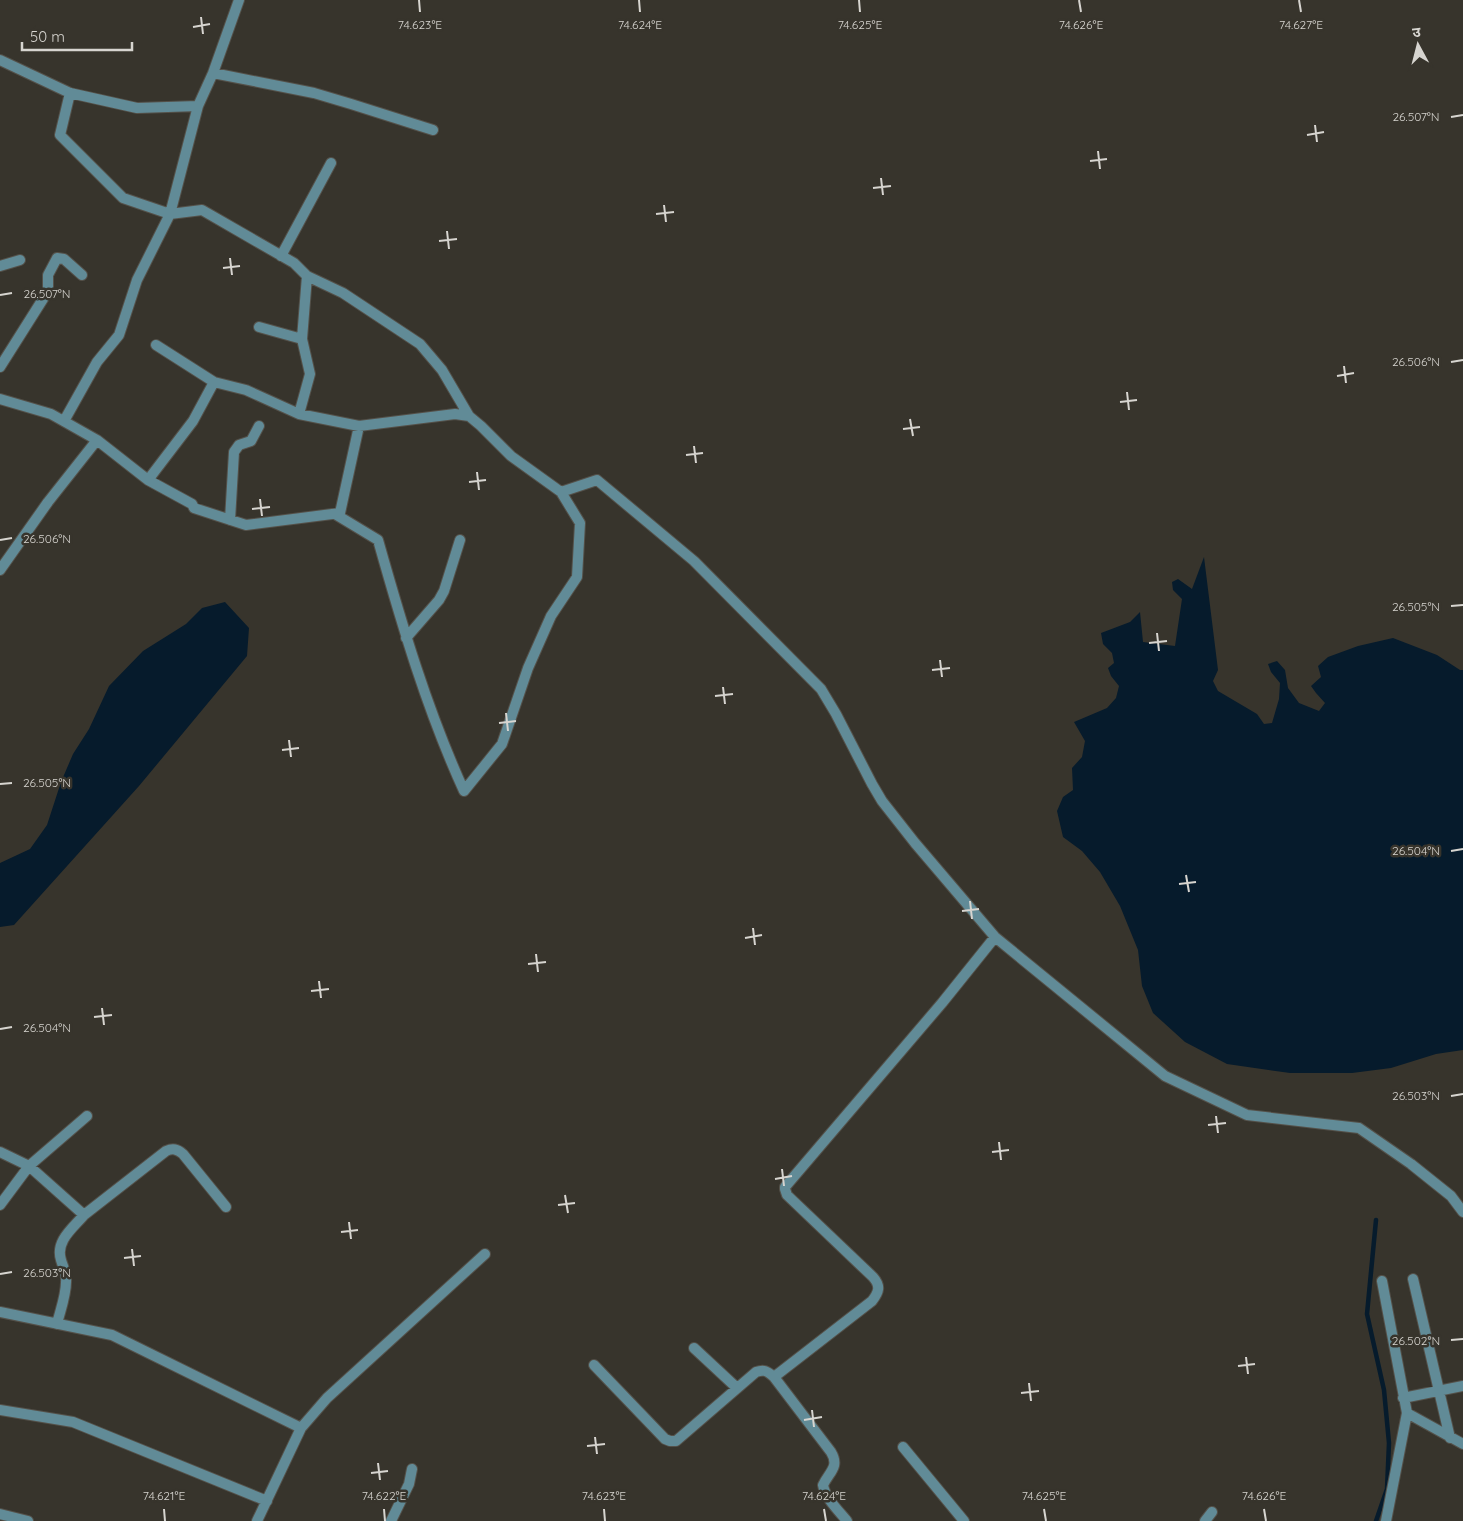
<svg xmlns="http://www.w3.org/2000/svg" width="1463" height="1521" font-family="Quicksand,'Noto Sans Devanagari',sans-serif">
<rect width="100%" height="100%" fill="#37342c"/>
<path fill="#061b2c" d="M1204 557 1218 670 1213 681 1218 691 1257 714 1264 724 1272 723 1279 699 1280 683 1271 672 1268 664 1277 661 1285 670 1288 688 1299 703 1319 711 1325 703 1316 693 1311 686 1321 677 1318 666 1328 657 1358 646 1393 638 1437 655 1460 670H1463V1050L1436 1054 1391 1068 1352 1073H1290L1227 1064 1185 1042 1153 1013 1142 986 1138 950 1120 906 1100 872 1082 851 1063 837 1057 811 1063 797 1073 790 1072 768 1082 757 1085 741 1074 722 1107 708 1116 698 1119 686 1111 676 1108 668 1114 663 1112 653 1103 644 1101 633 1130 622 1140 612 1143 642 1175 646 1182 599 1173 590 1172 582 1178 579 1192 589Z
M225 602 249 628 247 656 139 786 14 925 0 927V863L30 849 47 825 61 782 73 754 89 729 109 686 143 651 186 624 202 608Z"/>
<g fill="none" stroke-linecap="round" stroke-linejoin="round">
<path stroke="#061b2c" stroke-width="4.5" d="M1376 1521 1387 1489 1389 1443 1384 1390 1367 1314 1376 1220"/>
<defs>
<path id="minor" d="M0 60 70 93 137 108 198 106
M213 73 314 93 351 104 433 130
M70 93 60 135 123 198 170 214 202 210 294 263 307 276 343 293 420 344 442 370 469 416
M281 256 331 163
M0 266 20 260
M259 327 302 339
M156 345 214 382 246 390 299 414 359 426 455 414 469 416 481 426 511 456 561 492 597 480 694 561 821 689 836 714 872 784 882 801 915 843 995 937 1165 1076 1247 1115 1359 1128 1411 1164 1451 1196 1463 1212
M0 367 48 291V275L57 258 64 259 82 275
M0 399 51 414 97 440
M299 414 310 374 302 339 307 276
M64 421 97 362 119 335 137 280 170 214 198 106 213 73 239 0
M148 480 193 421 214 382
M335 514 378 540C402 625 427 710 464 791L502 744 528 668 551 616 577 577 580 523 561 492
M230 520 234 452 239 445 251 441 259 426
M0 570 48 502 97 440 148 480 192 504 194 508 246 525 340 513 359 426
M406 638 439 600 444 591 460 540
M0 1152 29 1166 84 1215C73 1228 55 1241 61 1260 63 1267 67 1274 66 1282 66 1296 60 1311 57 1324
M0 1205 29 1166 87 1116
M84 1215 166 1151C173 1148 177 1149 183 1154L226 1207
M1413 1279 1450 1438
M1382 1281 1407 1413 1386 1521
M0 1312 112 1335 301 1428
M694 1348 737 1388
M594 1365 665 1439 670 1441H676L756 1372C764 1369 767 1371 774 1377L831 1452C840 1467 829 1472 823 1485 825 1498 839 1511 847 1521
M774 1377 872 1301C879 1292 881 1286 873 1277L787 1195 785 1189V1187L942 1003 995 937
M1403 1398 1463 1386
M0 1410 73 1422 267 1501
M1407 1413 1463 1444
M903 1447 964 1521
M0 1514 28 1521
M257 1521 301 1428 327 1398 485 1254
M391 1521 409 1484 412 1469
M1205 1521 1212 1512"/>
</defs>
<use href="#minor" stroke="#54514a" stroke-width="12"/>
<use href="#minor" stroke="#618b97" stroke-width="10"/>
</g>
<path fill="none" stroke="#d7d5d0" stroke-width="2" d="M419 0 420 12M639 0 640 12M859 0 860 12M1079 0 1081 12M1299 0 1301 12M201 17 203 34M193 27 210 24M1451 117 1463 115M1315 125 1317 142M1307 135 1324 132M1098 151 1100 169M1090 161 1107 159M881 178 883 195M873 188 891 186M664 205 666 222M656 214 674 212M447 231 449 249M439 241 457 239M230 258 232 275M223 268 240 266M0 295 12 293M1451 362 1463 360M1344 366 1346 383M1337 376 1354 373M1127 392 1129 410M1120 402 1137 400M910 419 913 436M903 429 920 427M694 446 696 463M686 455 703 453M477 472 479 490M469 482 486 480M260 499 262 516M252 509 270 507M0 540 12 538M1451 606 1463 605M1157 633 1159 651M1149 643 1167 641M940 660 942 677M932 670 950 668M723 687 725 704M715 696 733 694M506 713 508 731M499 723 516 721M289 740 291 757M282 750 299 748M0 784 12 783M1451 851 1463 849M1186 875 1189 892M1179 884 1196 882M970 901 972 919M962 911 979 909M753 928 755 945M745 938 762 935M536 954 538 972M528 964 546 962M319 981 321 998M311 991 329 989M102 1008 104 1025M94 1017 112 1015M0 1029 12 1027M1451 1096 1463 1094M1216 1116 1218 1133M1208 1125 1226 1123M999 1142 1001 1160M992 1152 1009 1150M782 1169 784 1186M775 1179 792 1176M565 1195 568 1213M558 1205 575 1203M349 1222 351 1239M341 1232 358 1230M132 1249 134 1266M124 1258 141 1256M0 1274 12 1272M1451 1340 1463 1339M1246 1357 1248 1374M1238 1366 1255 1364M1029 1383 1031 1401M1021 1393 1039 1391M812 1410 814 1427M804 1420 822 1417M595 1437 597 1454M587 1446 605 1444M378 1463 380 1480M371 1473 388 1471M164 1509 165 1521M384 1509 385 1521M604 1509 605 1521M824 1509 826 1521M1044 1509 1046 1521M1264 1509 1266 1521"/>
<g font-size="12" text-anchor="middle" fill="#d7d5d0" stroke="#37342c" stroke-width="5" stroke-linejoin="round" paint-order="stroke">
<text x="420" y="29">74.623°E</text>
<text x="640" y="29">74.624°E</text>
<text x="860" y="29">74.625°E</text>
<text x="1081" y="29">74.626°E</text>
<text x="1301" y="29">74.627°E</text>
<text x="1416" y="121">26.507°N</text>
<text x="47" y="298">26.507°N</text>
<text x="1416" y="366">26.506°N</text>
<text x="47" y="543">26.506°N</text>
<text x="1416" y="611">26.505°N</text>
<text x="47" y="787">26.505°N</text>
<text x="1416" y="855">26.504°N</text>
<text x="47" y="1032">26.504°N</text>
<text x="1416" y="1100">26.503°N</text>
<text x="47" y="1277">26.503°N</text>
<text x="1416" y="1345">26.502°N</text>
<text x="164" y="1500">74.621°E</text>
<text x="384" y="1500">74.622°E</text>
<text x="604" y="1500">74.623°E</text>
<text x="824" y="1500">74.624°E</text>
<text x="1044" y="1500">74.625°E</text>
<text x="1264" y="1500">74.626°E</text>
</g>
<g transform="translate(1418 45) rotate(353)" stroke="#37342c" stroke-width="4" paint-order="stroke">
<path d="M0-4L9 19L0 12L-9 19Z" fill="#d7d5d0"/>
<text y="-8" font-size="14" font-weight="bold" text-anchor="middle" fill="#d7d5d0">उ</text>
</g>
<path d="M22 42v8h110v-8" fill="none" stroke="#d7d5d0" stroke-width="2.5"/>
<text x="30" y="42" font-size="15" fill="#d7d5d0" stroke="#37342c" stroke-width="4" paint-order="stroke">50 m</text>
</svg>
